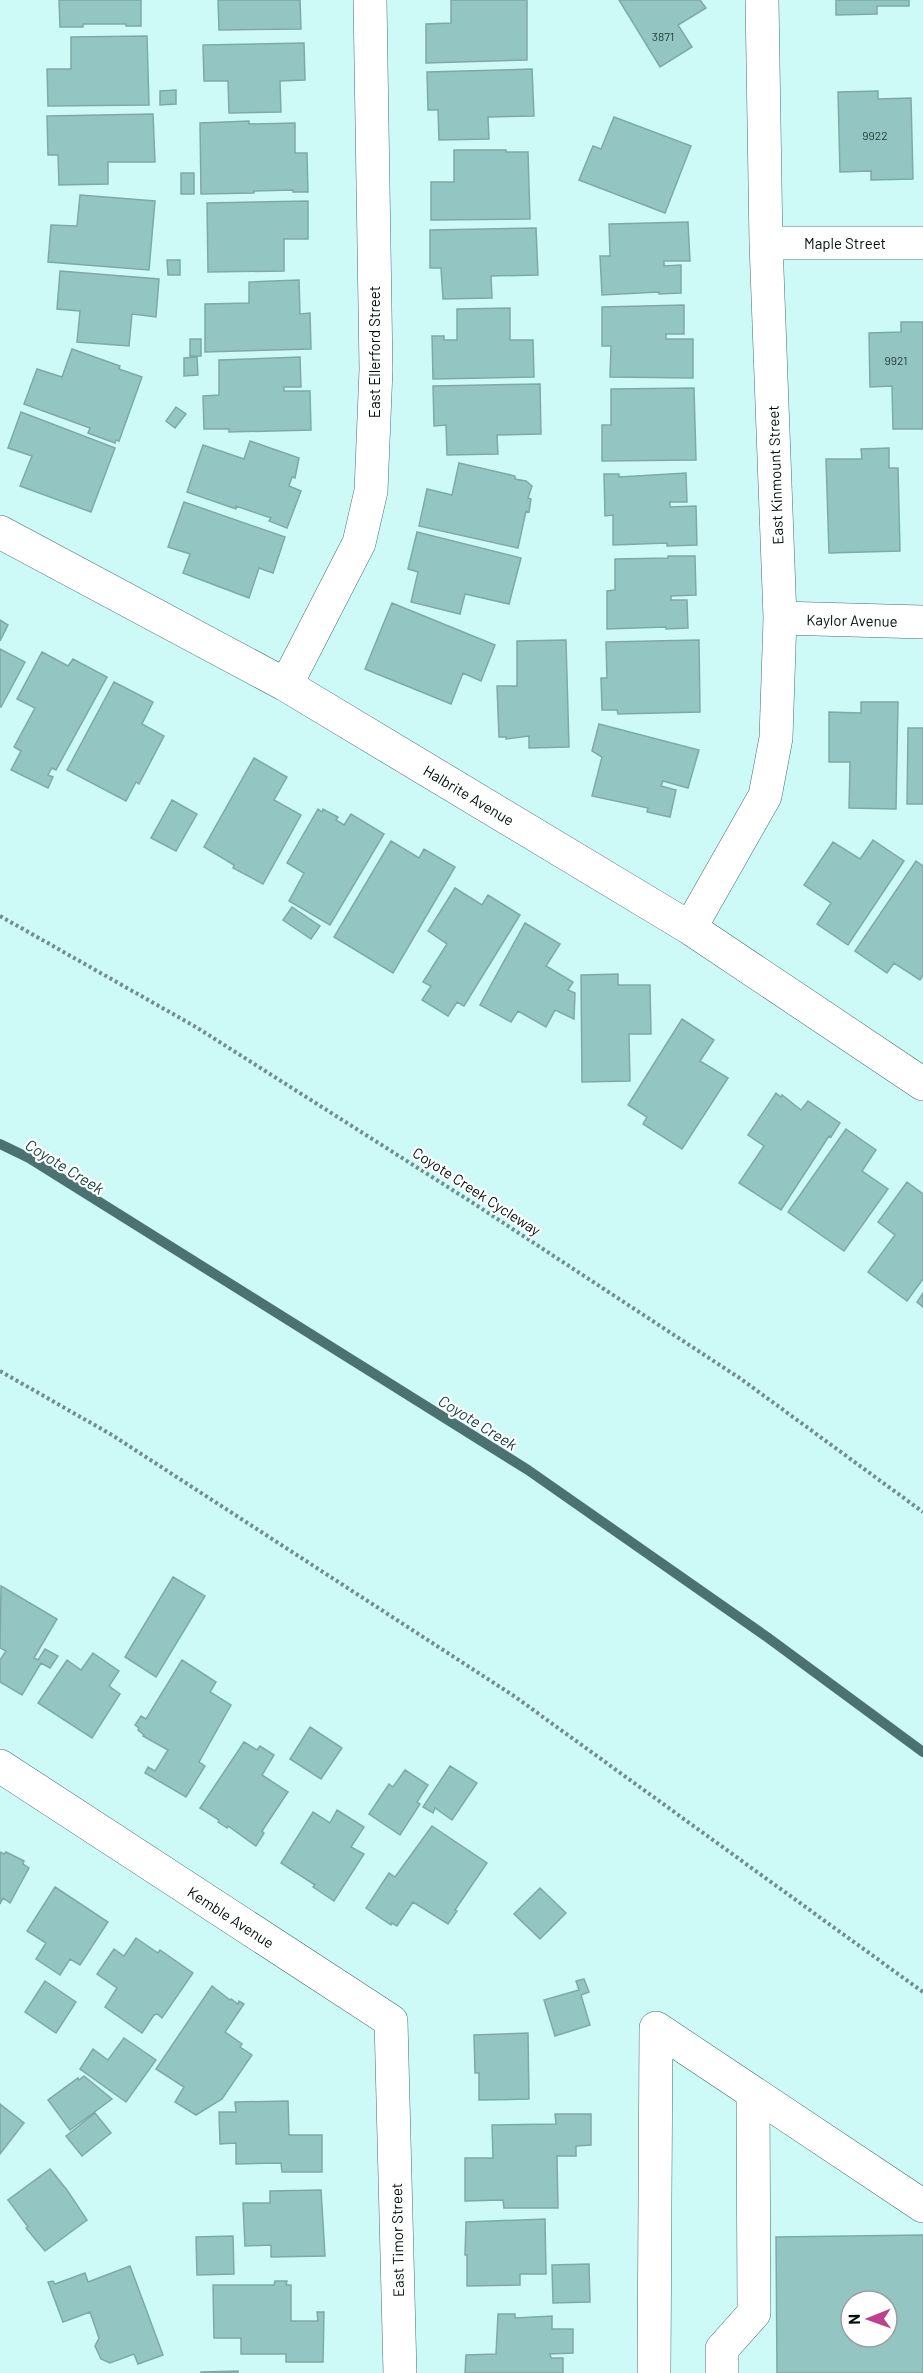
<svg xmlns="http://www.w3.org/2000/svg" width="923" height="2373" font-family="Barlow,sans-serif">
<rect width="100%" height="100%" fill="#cdfaf7"/>
<g fill="none" stroke-linecap="round" stroke-linejoin="round">
<path stroke="#4b7270" stroke-width="10" d="M0 1144 29 1158 528 1470 767 1637 923 1752"/>
</g>
<path fill="#93c6c2" stroke="#7fa9a7" stroke-width="1.5" fill-rule="evenodd" d="M59 0H141V26H126V24H83V27H60Z
M218 0H300L301 29 219 30Z
M451 0H527V60L426 63V24L451 23Z
M619 0H700L706 8 678 25 692 47 660 67Z
M836 0H909V6H877V14L836 15Z
M147 36 149 105 48 106 47 69H71V37Z
M304 43 305 80 280 81 281 112 229 113 228 81H204L203 45Z
M532 69 534 116 488 117 489 139 439 140 438 110H428L427 72Z
M176 90V104L160 105V91Z
M878 91V99L911 98 913 179 871 180V171L840 172 838 92Z
M153 114 155 162H108V184L59 185 58 155H48L47 116Z
M614 117 691 146 665 213 579 180 593 146 601 149Z
M249 121V124L295 123V153H307L308 192H293V190L254 191V193L201 194 200 123Z
M454 150H506V152H528L530 219 431 220V182H454Z
M181 173H194V194H181Z
M80 195 155 201 149 270 48 262 51 225 77 226Z
M308 201V239H284V271L208 272 207 203Z
M688 222 690 261H664V266L681 265V293L659 294V292L602 295 600 256H610L609 224Z
M536 228 538 275 491 276 492 298 443 299 441 268H430V230Z
M167 260H180V275H168Z
M60 271 159 279 156 317 132 314 129 346 77 342 80 311 57 309Z
M299 280 300 314 310 313 311 349 205 352V304L249 303V282Z
M684 305V334H666V339H693V378L610 377 611 346H602V307Z
M510 308V340H533L534 377 433 379 432 336H444V340H457V309Z
M901 322H923V429H893L892 386 870 387 869 333 901 332Z
M190 339H201V356H190Z
M72 349 120 366 119 369 142 377 119 441 116 440 115 443 88 433 90 428 24 404 37 369 62 377Z
M197 357 198 375 184 376V358Z
M300 357 301 387H284V391H310L311 430 229 432V429H204L203 396 219 395V360Z
M540 384 541 434 497 435 498 454 447 455 446 425 434 426 433 386Z
M694 388 696 460 602 461V425H611V389Z
M176 407 186 414 175 428 166 421Z
M21 412 115 448 91 512 20 486 32 456 8 448Z
M250 441 299 458 295 478 292 477 289 486 301 491 287 528 269 521 271 518 236 506V509L187 492 203 445 244 459Z
M889 448V468H898L900 551 829 553 826 459H862L861 449Z
M459 463 515 476V479L526 481 532 486 528 498 531 499 529 512 526 511 518 548 419 526 427 489 452 495Z
M686 473 687 502H670V507L696 506 697 545 667 546V543L613 545V515L605 516 604 474H619V477Z
M184 502 285 537 273 573 259 568 249 598 183 573 190 554 168 547Z
M417 532 521 558 509 604 465 594 460 614 411 602 418 572 408 569Z
M668 556H695L696 595 671 596V600H687L688 628 666 629V627L607 629V591L615 590V559L668 558Z
M392 603 495 645 481 681 463 673 451 704 365 669Z
M0 620 8 625 0 641Z
M566 640 569 747 529 748V736L506 739V737H499L497 686H517V641Z
M699 640 700 712 618 714 617 710H602L601 678H607L606 642Z
M0 649 25 662 1 707H0Z
M42 652 68 666 73 659 107 677 56 770 52 768 48 775 53 777 48 788 11 770 21 751 14 747 35 708 17 699Z
M114 682 153 702 142 724 164 736 139 784 136 782 126 801 67 770Z
M861 702H898L896 809 849 808 850 762H829V712L861 713Z
M599 724 699 750 688 788 663 781 661 786 676 790 670 817 647 812 648 808 592 796 602 757 592 751Z
M908 728H923V804H907Z
M254 758 287 777 274 800 301 815 263 884 233 868 234 865 204 847Z
M172 800 197 814 176 851 151 838Z
M318 809 322 812 323 809 338 817 336 820 344 825 351 814 384 834 330 925 289 901 304 873 287 863Z
M873 840 904 861 848 945 817 924 831 903 804 885 833 842 860 859Z
M391 841 419 858 424 849 455 867 393 973 334 937Z
M916 861 923 866V975L920 980 894 963 887 973 855 951Z
M455 888 482 905 488 895 520 915 464 1006 457 1002 448 1016 422 1000 431 986 423 982 447 944 428 931Z
M292 907 320 926 311 939 283 920Z
M525 923 560 944 546 966 573 982 568 990 575 993 574 1019 555 1010 546 1027 518 1011 511 1022 480 1005Z
M618 974V985H650L651 1034H629L630 1081 582 1082 581 975Z
M682 1019 714 1040 700 1061 728 1078 682 1149 643 1124 647 1117 628 1105Z
M776 1093 781 1097 782 1095 801 1110 808 1101 840 1123 831 1137 829 1136 781 1210 739 1183 764 1146 748 1135Z
M846 1129 876 1150 862 1171 888 1189 844 1251 788 1212Z
M907 1182 923 1194V1279L907 1301 868 1272 895 1235 878 1222Z
M923 1293V1307L917 1302Z
M173 1577 205 1596 156 1677 125 1657Z
M1 1586 57 1619 34 1658 38 1660 45 1649 58 1656 50 1668 41 1663 22 1695 0 1682V1660L6 1651 0 1648Z
M93 1653 119 1671 109 1686 120 1694 92 1738 38 1703 67 1660 81 1670Z
M182 1660 216 1682 210 1692 231 1705 199 1762 205 1766 186 1797 145 1773 148 1767 155 1771 168 1750 143 1736 144 1735 138 1730 139 1728 135 1725 141 1716 146 1719Z
M310 1727 342 1748 321 1779 290 1759Z
M244 1742 257 1750 260 1746 274 1755 262 1775 288 1792 262 1831 264 1833 256 1846 228 1826 227 1828 218 1822 219 1820 200 1808Z
M450 1766 477 1783 452 1820 435 1808 433 1813 423 1807Z
M405 1770 428 1785 417 1802 420 1804 400 1835 369 1814 389 1784 393 1787Z
M337 1810 364 1827 351 1847 364 1854 334 1901 313 1887 315 1885 281 1863 313 1812 330 1823Z
M432 1826 487 1863 455 1910 457 1911 448 1924 413 1902 397 1926 392 1923 391 1925 366 1908 389 1873 395 1877Z
M0 1852 4 1854 6 1852 24 1861 23 1864 29 1868 10 1903 3 1898 0 1904Z
M55 1887 108 1922 80 1965 70 1959 60 1975 36 1959 46 1943 27 1931Z
M540 1888 566 1913 540 1939 514 1914Z
M136 1938 158 1953 160 1950 193 1973 162 2018 157 2014 154 2015 142 2033 105 2007 117 1988 97 1974 114 1949 124 1956Z
M584 1979 589 1992 581 1995 590 2025 555 2036 544 2000 579 1990 576 1981Z
M45 1981 76 2002 56 2033 25 2012Z
M212 1986 230 2000 231 1999 238 2004 239 2001 244 2004 225 2032 242 2044 240 2047 252 2055 222 2099 196 2115 175 2102 184 2087 156 2069Z
M528 2033 529 2099 479 2100V2073H475L474 2035Z
M124 2038 156 2060 126 2102 80 2069 93 2049 108 2060Z
M84 2076 112 2099 70 2130 48 2100 78 2078 79 2080Z
M288 2101 289 2135H322V2172H282L281 2163 236 2164V2143L220 2144 219 2112H236L235 2102Z
M0 2104 24 2123 0 2154Z
M95 2113 111 2133 82 2156 66 2136Z
M555 2114H591V2145L576 2146V2156H557L558 2208H504L503 2200 465 2201V2158H493L492 2125 556 2124Z
M50 2169 67 2190 87 2220 45 2251 26 2228 28 2227 8 2200Z
M321 2190 325 2256 271 2257V2245L245 2246 243 2203H270V2191Z
M545 2219 546 2274H520V2285L467 2286V2255H465L466 2222Z
M923 2235V2373H777L776 2237ZM851 2301H887V2337H851Z
M233 2236 234 2274 197 2275 196 2237Z
M589 2264 590 2302 553 2303 552 2265Z
M130 2266 163 2355 138 2364 134 2354 110 2363 101 2359 95 2346 99 2338 90 2312 63 2322 48 2282 53 2281 55 2284 85 2273 88 2282Z
M275 2281H287L286 2285H291V2321H318L317 2312H324L323 2362H286V2354H241V2338H214L213 2285H274Z
M498 2314H515V2318L552 2316V2329H573V2353L550 2354 551 2358H563V2373H465L466 2355 496 2354Z
M238 2371V2373H201V2372Z"/>
<g fill="none" stroke-linecap="round" stroke-linejoin="round">
<defs>
<path id="minor" d="M766 243H923
M0 532 286 685 690 928 923 1084
M780 618 923 622
M286 685 359 543 371 491 376 369 370 0
M690 928 765 796 776 738 780 618 766 243 762 0
M0 1766 391 2021 400 2373
M654 2373 656 2028 923 2206
M722 2373V2349L754 2313 753 2093"/>
</defs>
<use href="#minor" stroke="#466f6d" stroke-width="34"/>
<path stroke="#6f8e8c" stroke-width="4" stroke-dasharray="3 3" stroke-linecap="butt" d="M0 916 196 1027 473 1203 741 1379 923 1512
M0 1371 112 1435 514 1696 923 1992"/>
<use href="#minor" stroke="#fff" stroke-width="33"/>
</g>
<g text-anchor="middle" dominant-baseline="central" stroke-width="4.5" stroke-linejoin="round" paint-order="stroke">
<g font-size="12" fill="#263d3b">
<text x="663" y="36">3871</text>
<text x="875" y="135">9922</text>
<text x="896" y="360">9921</text>
</g>
<g font-size="15" fill="#010f0e" stroke="#fff">
<text x="845" y="243">Maple Street</text>
<text transform="translate(374 352) rotate(-90)">East Ellerford Street</text>
<text transform="translate(775 475) rotate(-92)">East Kinmount Street</text>
<text transform="translate(852 620) rotate(1)">Kaylor Avenue</text>
<text transform="translate(469 795) rotate(31)">Halbrite Avenue</text>
<text transform="translate(477 1191) rotate(33)">Coyote Creek Cycleway</text>
<text transform="translate(231 1917) rotate(33)">Kemble Avenue</text>
<text transform="translate(397 2240) rotate(-91)">East Timor Street</text>
</g>
<g font-size="16" font-style="italic" fill="#174644" stroke="#fff">
<text transform="translate(65 1166) rotate(32)">Coyote Creek</text>
<text transform="translate(478 1422) rotate(32)">Coyote Creek</text>
</g>
</g>
<g transform="translate(869 2319) rotate(269)"><circle r="28" fill="#ffffff" stroke="#999f9f" stroke-width="1.5"/>
<path d="M0-4.5L10 22L0 15L-10 22Z" fill="#bf408c"/>
<text y="-9" font-size="16" font-weight="bold" text-anchor="middle" fill="#010f0e">N</text>
</g>
</svg>
